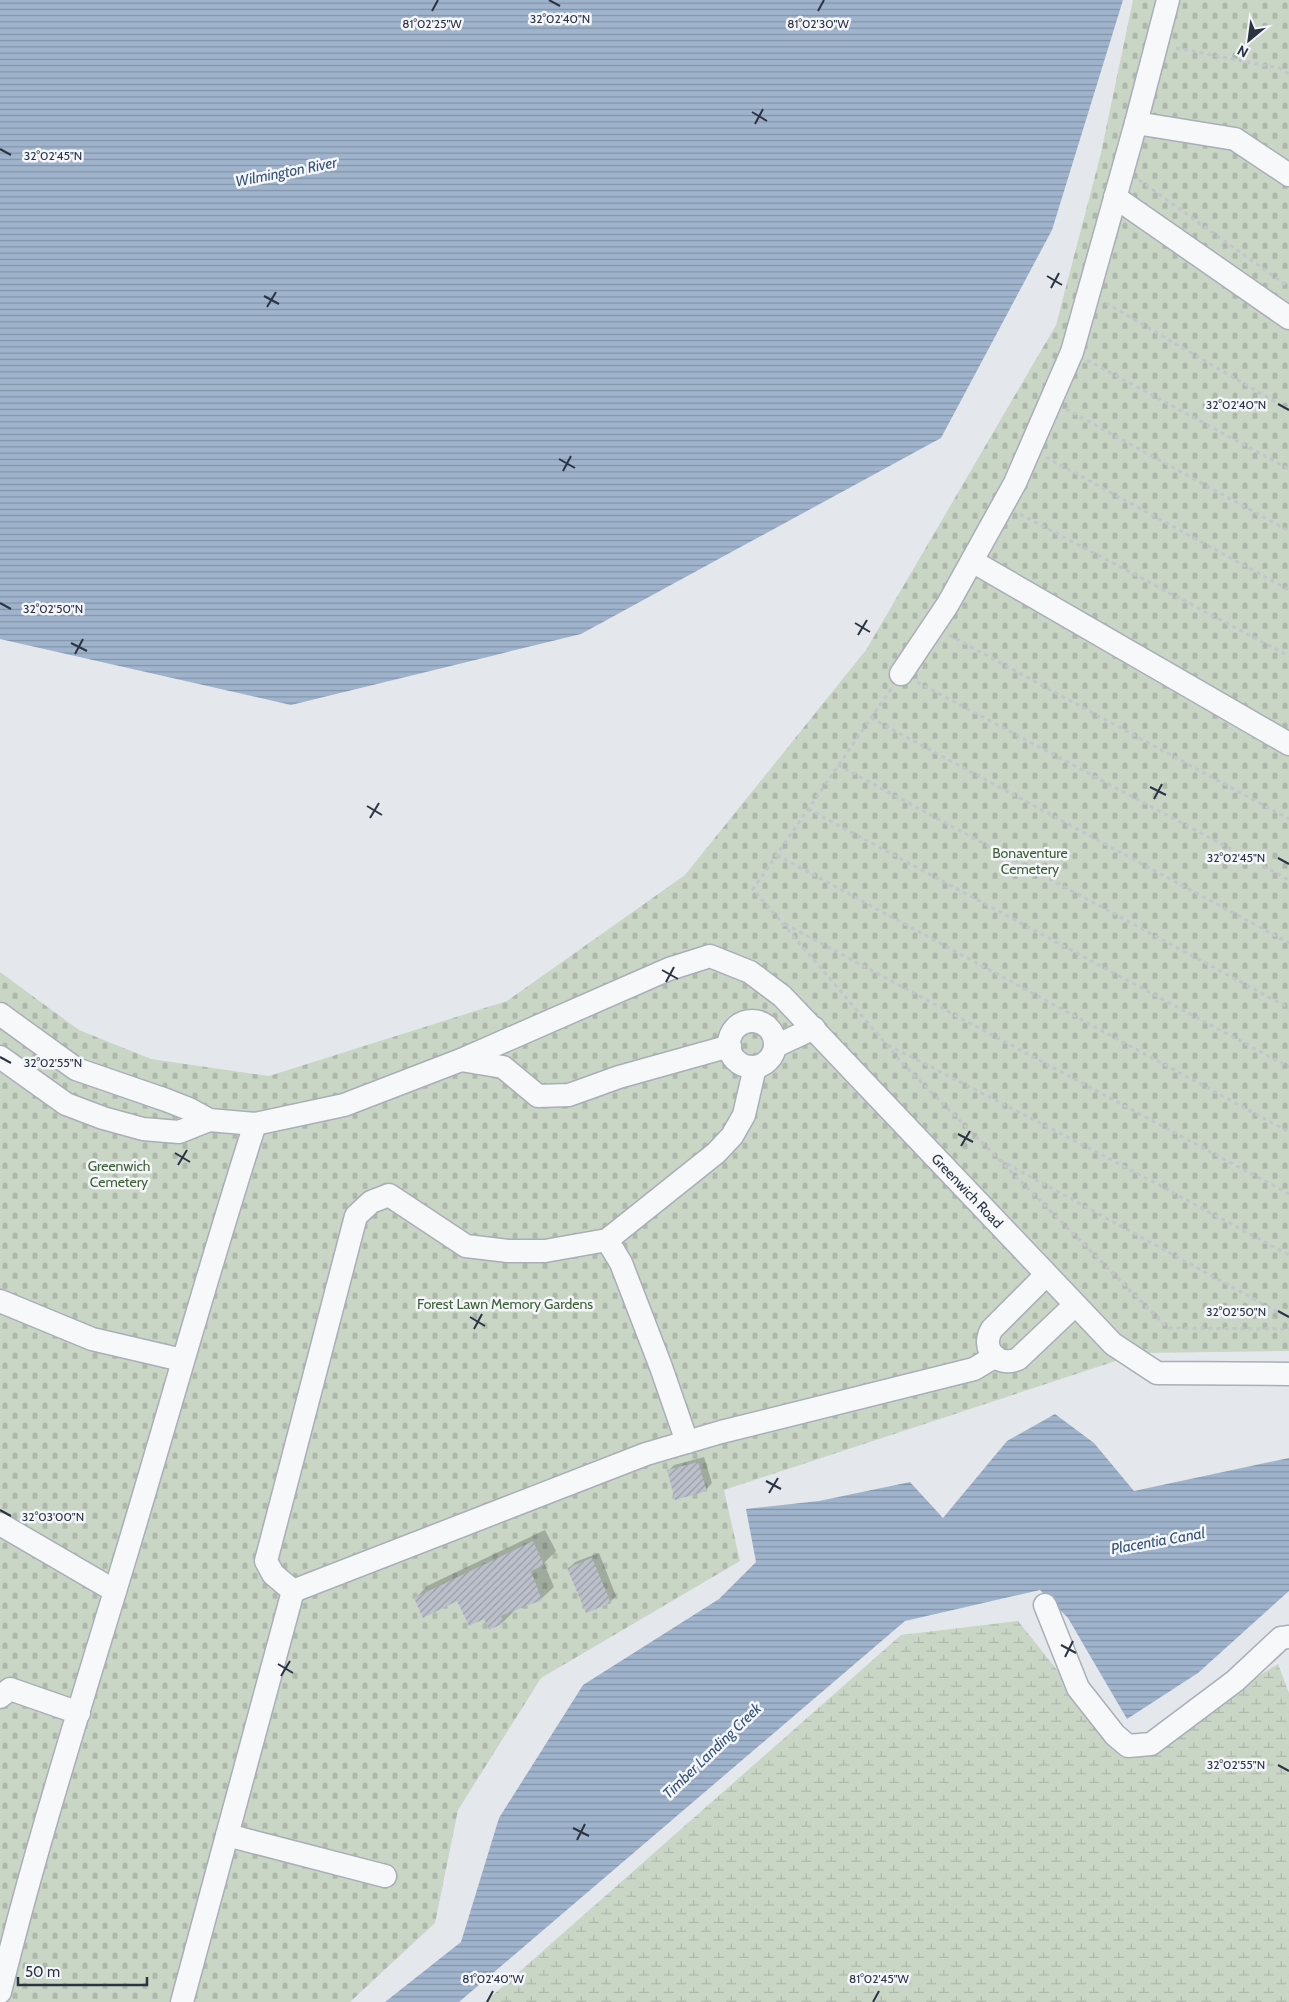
<svg xmlns="http://www.w3.org/2000/svg" width="1289" height="2002" font-family="Cabin,sans-serif">
<defs>
<pattern id="wetland-marsh" width="20" height="14" patternUnits="userSpaceOnUse" patternTransform="scale(1.25)"><rect width="20" height="14" fill="#c9d6c5"/><path d="M1 5h8M5 5V1M11 12h8M15 12V8" fill="none" stroke="#adb8ab"/></pattern>
<pattern id="cemetery-stones" width="16" height="16" patternUnits="userSpaceOnUse" patternTransform="scale(1.25)"><rect width="16" height="16" fill="#c9d6c5"/><path d="M2 7V4a2 2 0 0 1 4 0v3zM10 15v-3a2 2 0 0 1 4 0v3z" fill="#adb8ab"/></pattern>
<pattern id="water-rules" width="6" height="5" patternUnits="userSpaceOnUse" patternTransform="scale(1.25)"><rect width="6" height="5" fill="#9fb4cc"/><path d="M0 2.5h6" fill="none" stroke="#8293a7"/></pattern>
<pattern id="building-hatch" width="6" height="6" patternUnits="userSpaceOnUse" patternTransform="scale(1.25)"><rect width="6" height="6" fill="#bbc0ca"/><path d="M-1 1l2-2M0 6l6-6M5 7l2-2" fill="none" stroke="#989da6"/></pattern>
</defs>
<rect width="100%" height="100%" fill="#e4e7ec"/>
<path fill="url(#wetland-marsh)" d="M1018 1621 1126 1756 1278 1664 1289 1693V2002H485L901 1635Z"/>
<path fill="url(#cemetery-stones)" d="M1133 0H1289V1351L1140 1353 724 1490 740 1561 541 1678 458 1810 435 1923 350 2002H0V972L79 1030 151 1059 269 1076 507 1001 685 875 866 650 1056 325 1101 153Z"/>
<path fill="url(#water-rules)" d="M0 0H1123L1052 230 941 438 581 634 291 705 0 639Z
M1055 1414 1094 1443 1134 1491 1289 1458V1591L1198 1673 1127 1719 1068 1618 1040 1590 905 1621 459 2002H385L461 1942 499 1818 583 1685 719 1599 756 1562 746 1509 819 1501 910 1482 943 1518 1007 1441Z"/>
<path fill="#0003" d="M704 1457 712 1483 706 1490 668 1471 674 1465Z
M545 1530 556 1551 544 1563 554 1587 541 1599 516 1609 503 1622 485 1618 458 1600 415 1599 427 1586Z
M599 1553 616 1596 610 1602 569 1568 575 1562Z"/>
<path fill="url(#building-hatch)" d="M698 1462 707 1491 675 1500 667 1470Z
M533 1541 544 1565 531 1571 542 1600 501 1616 504 1623 489 1630 484 1619 469 1626 457 1601 423 1618 414 1598Z
M592 1558 611 1603 586 1613 567 1568Z"/>
<g fill="none" stroke-linecap="round" stroke-linejoin="round">
<defs>
<g id="minor">
<path d="M1168 0 1136 123 1235 139 1289 175"/>
<path d="M1115 197 1289 318"/>
<path d="M972 561 1289 744"/>
<path d="M901 674 948 604 1015 483 1072 352 1136 123"/>
<path d="M0 1014 76 1069 166 1100 189 1109 209 1120 255 1124 344 1105 461 1060 503 1067 538 1096 569 1095 619 1077 730 1046"/>
<circle cx="752" cy="1044" r="23"/>
<path d="M776 1046 814 1028"/>
<path d="M0 1057 66 1104 103 1118 143 1129 179 1132 209 1120"/>
<path id="s1" d="M461 1060 669 969 710 956 750 972 782 996 1113 1344 1157 1373 1289 1374"/>
<path d="M607 1240 621 1263 661 1367 687 1442"/>
<path d="M1046 1275 992 1329C980 1348 997 1368 1018 1359L1075 1305"/>
<path d="M0 1301 92 1339 182 1360"/>
<path d="M0 1524 115 1591"/>
<path d="M293 1591 273 1574 266 1561 356 1216 371 1202 389 1195 466 1246 508 1251H545L607 1240 716 1153 732 1136 744 1115 755 1067"/>
<path d="M1045 1605 1078 1688 1115 1735 1128 1746 1151 1744 1235 1681 1281 1638 1289 1637"/>
<path d="M0 1697 10 1689 79 1713"/>
<path d="M227 1835 385 1876"/>
<path d="M0 1992C36 1845 82 1701 126 1555 169 1412 209 1267 255 1124"/>
<path d="M182 2002 293 1591 646 1454 721 1432 974 1369 994 1357"/>
</g>
</defs>
<use href="#minor" stroke="#a9aeb7" stroke-width="25"/>
<path stroke="#c2c5cb" stroke-width="3" stroke-dasharray="4 4" stroke-linecap="butt" d="M1176 48 1279 68 1289 74
M1139 180 1289 287
M1106 303 1289 410
M1087 360 1289 469
M1066 409 1289 531
M1046 457 1289 590
M1020 514 1289 656
M949 635 1289 819
M917 682 1289 880
M891 689 753 889 903 1064 1168 1328 1289 1329
M871 718 1289 943
M838 765 1289 1008
M808 809 1289 1067
M777 855 1289 1132
M785 924 1289 1194
M888 1045 1112 1160 1289 1255
M1000 1160 1289 1318"/>
<use href="#minor" stroke="#f7f8fa" stroke-width="22"/>
</g>
<path fill="none" stroke="#2b3445" stroke-width="2" d="M549 0 560 6M432 11 438 0M818 11 824 0M752 112 767 121M755 124 763 109M0 149 11 155M1047 276 1062 285M1051 288 1059 273M264 296 279 304M267 307 276 292M1278 404 1289 410M559 459 575 468M563 471 571 456M0 603 11 609M855 623 870 632M858 635 867 620M71 643 87 651M75 654 83 639M1150 787 1166 795M1154 799 1162 784M367 806 382 815M370 818 379 803M1278 858 1289 864M662 970 678 979M666 982 674 967M0 1057 11 1063M958 1134 973 1142M961 1146 970 1131M175 1153 190 1162M178 1165 187 1150M1278 1311 1289 1317M470 1317 485 1326M474 1329 482 1314M766 1481 781 1489M769 1493 778 1478M0 1510 11 1516M1061 1645 1076 1653M1065 1657 1073 1641M278 1664 293 1673M281 1676 290 1661M1278 1765 1289 1771M573 1828 589 1836M577 1840 585 1824M487 2002 493 1991M873 2002 879 1991"/>
<g text-anchor="middle" dominant-baseline="central" stroke-width="5" stroke-linejoin="round" paint-order="stroke">
<g font-size="14" fill="#3f6138" stroke="#f4f6f9">
<text x="1030" y="853">Bonaventure<tspan x="1030" dy="16">Cemetery</tspan></text>
<text x="119" y="1166">Greenwich<tspan x="119" dy="16">Cemetery</tspan></text>
<text x="505" y="1304">Forest Lawn Memory Gardens</text>
</g>
<g font-size="14" fill="#2b3445" stroke="#f4f6f9">
<text stroke="none"><textPath href="#s1" startOffset="622">Greenwich Road</textPath></text>
</g>
<g font-size="15" font-style="italic" fill="#34527a" stroke="#f4f6f9">
<text transform="translate(286 172) rotate(-11)">Wilmington River</text>
<text transform="translate(1158 1541) rotate(-10)">Placentia Canal</text>
<text transform="translate(712 1751) rotate(-44)">Timber Landing Creek</text>
</g>
</g>
<g font-size="12" text-anchor="middle" fill="#2b3445" stroke="#f4f6f9" stroke-width="5" stroke-linejoin="round" paint-order="stroke">
<text x="560" y="23">32°02'40"N</text>
<text x="432" y="28">81°02'25"W</text>
<text x="818" y="28">81°02'30"W</text>
<text x="53" y="160">32°02'45"N</text>
<text x="1236" y="409">32°02'40"N</text>
<text x="53" y="613">32°02'50"N</text>
<text x="1236" y="862">32°02'45"N</text>
<text x="53" y="1067">32°02'55"N</text>
<text x="1236" y="1316">32°02'50"N</text>
<text x="53" y="1521">32°03'00"N</text>
<text x="1236" y="1769">32°02'55"N</text>
<text x="493" y="1983">81°02'40"W</text>
<text x="879" y="1983">81°02'45"W</text>
</g>
<g transform="translate(1249 40) rotate(209)" stroke="#f4f6f9" stroke-width="4" paint-order="stroke">
<path d="M0-4L9 19L0 12L-9 19Z" fill="#2b3445"/>
<text y="-8" font-size="14" font-weight="bold" text-anchor="middle" fill="#2b3445">N</text>
</g>
<path d="M18 1977v8h129v-8" fill="none" stroke="#2b3445" stroke-width="2.5"/>
<text x="25" y="1977" font-size="15" fill="#2b3445" stroke="#f4f6f9" stroke-width="4" paint-order="stroke">50 m</text>
</svg>
